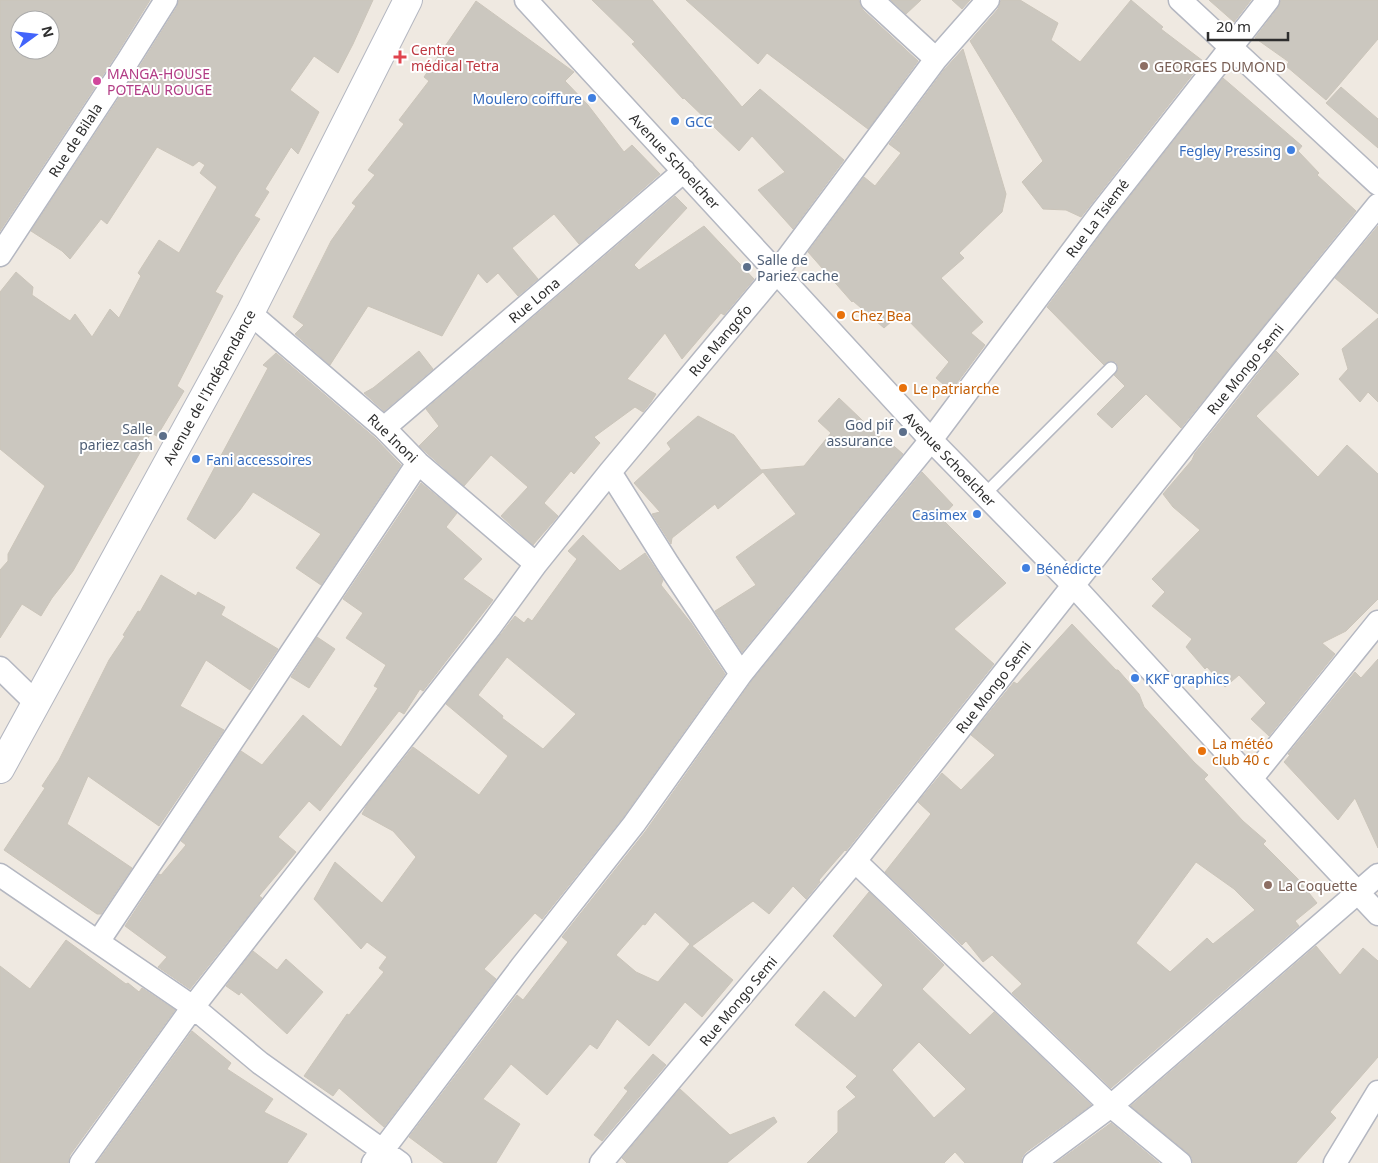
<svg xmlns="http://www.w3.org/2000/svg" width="1378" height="1163" font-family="'Noto Sans',sans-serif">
<rect width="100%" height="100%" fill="#efe9e1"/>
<path fill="#cbc7bf" stroke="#cbc5ba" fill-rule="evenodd" d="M0 0H150L116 55 0 231ZM20 20H50V50H20Z
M179 0H373L353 44 338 73 314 56 290 90 319 112 298 154 291 147 265 189 269 192 254 216 260 219 237 255 215 292 223 296 177 386 184 391 157 436 151 433 73 571 52 598 41 616 22 604 0 638V570L8 561V554L45 486 0 449V292L16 272 33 287 32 295 70 321 75 314 92 337 110 309 119 318 141 276 138 273 159 240 179 253 217 187 200 173 205 165 199 161 193 166 157 147 107 224 101 219 70 259 62 251 31 231 138 69 177 7Z
M592 0H652L742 107 760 89 844 160 793 229 758 190 785 172 752 136 739 151 684 98 683 99 632 44 635 42Z
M686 0H859L860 4 863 10 918 61 868 129 767 53 758 64Z
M891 0H921L906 14Z
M952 0H970L962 9Z
M1001 0H1020L1058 23 1051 40 1080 62 1131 0 1163 27 1161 29 1203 61 1081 217 1066 210 1043 209 1022 182 1043 161 970 41 998 9Z
M1209 0H1251L1234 22Z
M1281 0H1378V39L1326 100 1286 66 1289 62 1255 38 1278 8Z
M476 1 574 72 565 81 588 105 624 152 632 145 660 174 579 244 554 214 512 248 538 279 518 296 498 273 487 283 478 273 442 336 368 306 330 365 295 334 304 325 293 317 331 241 356 206 352 203 375 175 368 170 404 124 399 120 429 81 424 77Z
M963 49 1006 194 1002 212 959 253 964 258 941 278 983 322 971 333 985 345 951 391 936 378 949 362 901 313 884 328 853 301 852 302 808 252 864 177 875 186 901 153 889 144 944 70Z
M1223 78 1302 146 1298 151 1319 173 1317 175 1356 211 1181 428 1146 394 1112 428 1097 414 1125 386 1114 375 1118 370V366L1116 362 1112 361H1109L1104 365 1047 307 1110 222Z
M1341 87 1378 119V148L1326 103Z
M675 196 687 208 634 265 639 270 704 226 754 279 724 315 721 313 682 359 665 333 627 379 656 394 651 402 643 412 635 407 594 437 600 443 574 474 571 471 544 503 558 516 533 545 501 516 528 487 491 455 464 486 419 446 439 426 426 409Z
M1378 226V314L1335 278Z
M1378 318V402L1368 392 1360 402 1339 379 1348 369 1342 349Z
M419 351 433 369 384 411 364 393 373 388Z
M1276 351 1299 374 1256 416 1318 477 1347 445 1378 474V599L1346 631 1322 643 1335 654 1269 736 1251 719 1266 703 1239 675 1225 687 1207 667 1205 669 1186 647 1192 639 1152 606 1165 592 1152 579 1200 530 1173 507 1163 494 1192 460 1195 453Z
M276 353 375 438 401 465 321 585 296 568 321 534 253 492 240 510 215 539 187 519 268 368 263 365Z
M839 398 886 443 888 441 903 454 742 652 715 611 756 585 736 557 796 514 763 472 718 509 715 504 672 538 671 544 652 514 660 512 634 483 671 449 667 443 698 416 734 435 761 470 804 466 831 433 818 421Z
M922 472 953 505 941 518 1006 583 954 629 994 664 846 851 845 850 819 880 820 882 806 899 793 886 769 914 753 901 692 946 733 980 702 1017 685 1002 649 1046 617 1019 597 1049 590 1044 547 1095 511 1064 483 1099 520 1124 496 1163H444L409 1137 517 995 523 1000 568 942 562 937 645 832 751 682ZM655 912 690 944 658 982 636 972 616 955 643 924 645 925Z
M421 483 457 513 446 527 482 559 463 579 493 600 423 691 420 689 404 714 399 711 320 811 309 801 278 837 296 852 259 896 262 898 190 989 158 967 167 957 125 926 159 874 161 875 186 845 181 841 241 751 262 765 303 715 341 747 378 688 374 686 386 665 346 638 363 613 343 599Z
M583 535 620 571 645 553 663 580 661 585 691 623 725 674 624 816 542 919 535 913 484 969 496 979 384 1127 339 1088 333 1096 304 1076 347 1014 349 1015 384 972 379 968 387 957 367 942 361 949 314 899 335 862 382 903 416 857 393 831 362 814 367 805 413 747 479 795 508 756 446 704 515 616 524 623 528 618 532 621 577 559 568 551ZM507 657 576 714 543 749 502 718 503 716 478 695Z
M161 575 196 596 198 592 225 607 221 615 278 649 250 690 206 660 180 706 224 730 159 826 88 776 67 824 132 868 101 914H97L4 850 45 788 42 786 59 760 109 660 125 636 123 635 138 611 140 612Z
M1072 624 1116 670H1118L1139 694 1144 707 1194 762 1208 775 1204 779 1243 821 1266 841 1263 844 1297 878 1317 903 1295 921 1299 926 1111 1088 1012 993 1022 984 992 955 983 962 966 941 962 945 885 872 931 814 918 802 942 773 961 790 995 755 971 735 1014 682 1017 684ZM1196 862 1234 889 1255 910 1213 944 1207 938 1170 972 1136 943Z
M317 637 335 649 309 688 291 677Z
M1378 659V848L1355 798 1338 820 1284 762 1290 755 1288 754 1355 672 1361 678Z
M869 892 944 965 922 989 970 1035 994 1012 1091 1105 1026 1152 1022 1157 1021 1163H965L955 1152 944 1163H807L838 1132V1111L856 1097 846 1087 857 1076 795 1025 824 991 855 1018 883 985 833 936ZM919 1042 966 1089 934 1118 892 1070Z
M66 940 126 984 128 983 139 992 142 988 175 1010 70 1155 68 1163H0V966L30 989Z
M1316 946 1340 975 1363 948 1378 961V1057L1330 1112 1336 1118 1296 1163H1193L1192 1158 1188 1153 1131 1106Z
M253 951 277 970 286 959 323 992 287 1034 241 992 239 995 226 986Z
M192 1031 231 1063 227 1069 273 1099 264 1112 307 1134 287 1163H97Z
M653 1054 666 1065 602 1141 594 1135 628 1091 624 1088Z
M680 1089 730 1135 774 1117 777 1122 727 1163H627L622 1158Z
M1111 1123 1159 1163H1056Z"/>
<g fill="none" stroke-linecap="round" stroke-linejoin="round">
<defs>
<path id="lane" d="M984 495 1111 368"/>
<path id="street" d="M526 0 931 440 1073 585 1251 779 1378 914
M872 0 936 59
M1180 0 1378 184
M0 255 127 62 166 0
M250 313 384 428 418 463 536 564
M384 428 684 171
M610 472 668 564 741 674
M0 668 36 703
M1251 779 1378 622
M855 861 1111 1106 1180 1163
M0 875 193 1007 260 1063 400 1163
M98 942 418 463
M81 1163 193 1007 490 627 536 564 610 472 777 272 936 59 988 0
M373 1163 522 966 634 824 741 674 931 440 1100 214 1268 0
M601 1163 855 861 1239 376 1378 205
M1034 1163 1111 1106 1378 875
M1335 1163 1378 1092"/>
<path id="secondary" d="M0 769 250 313 408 0"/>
</defs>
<use href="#lane" stroke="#b4b7c1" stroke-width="14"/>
<use href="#street" stroke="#b4b7c1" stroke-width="25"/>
<use href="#secondary" stroke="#b4b7c1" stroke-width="30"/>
<use href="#lane" stroke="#fff" stroke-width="11"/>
<use href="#street" stroke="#fff" stroke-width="22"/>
<use href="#secondary" stroke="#fff" stroke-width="28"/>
</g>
<path fill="#e0444e" stroke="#fff" stroke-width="2" d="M397.5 49.5h5v5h5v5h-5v5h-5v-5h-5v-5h5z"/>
<g fill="#8d6e63" stroke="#fff" stroke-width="2">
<circle cx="1144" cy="66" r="5"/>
<circle cx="1268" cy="885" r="5"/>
</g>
<circle fill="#d1479c" stroke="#fff" stroke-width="2" cx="97" cy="81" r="5"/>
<g fill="#3f7fe0" stroke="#fff" stroke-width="2">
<circle cx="592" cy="98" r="5"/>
<circle cx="675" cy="121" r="5"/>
<circle cx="1291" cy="150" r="5"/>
<circle cx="196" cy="459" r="5"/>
<circle cx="977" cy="514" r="5"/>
<circle cx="1026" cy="568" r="5"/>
<circle cx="1135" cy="678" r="5"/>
</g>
<g fill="#5c6f8a" stroke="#fff" stroke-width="2">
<circle cx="747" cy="267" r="5"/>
<circle cx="903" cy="432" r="5"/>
<circle cx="163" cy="436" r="5"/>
</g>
<g fill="#e8710a" stroke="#fff" stroke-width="2">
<circle cx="841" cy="315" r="5"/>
<circle cx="903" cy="388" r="5"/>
<circle cx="1202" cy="751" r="5"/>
</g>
<g text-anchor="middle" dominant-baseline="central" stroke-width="4" stroke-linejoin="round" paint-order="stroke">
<g font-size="14" fill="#be3a42" stroke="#fff" text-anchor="start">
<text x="411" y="49">Centre<tspan x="411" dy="16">médical Tetra</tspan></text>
</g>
<g font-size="14" fill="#785e54" stroke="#fff" text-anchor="start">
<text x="1154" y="66">GEORGES DUMOND</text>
<text x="1278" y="885">La Coquette</text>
</g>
<g font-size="14" fill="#b23c85" stroke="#fff" text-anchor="start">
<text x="107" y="73">MANGA-HOUSE<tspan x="107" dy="16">POTEAU ROUGE</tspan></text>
</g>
<g font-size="14" fill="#366cbe" stroke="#fff" text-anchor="start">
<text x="582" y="98" text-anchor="end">Moulero coiffure</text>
<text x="685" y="121">GCC</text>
<text x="1281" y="150" text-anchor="end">Fegley Pressing</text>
<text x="206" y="459">Fani accessoires</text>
<text x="967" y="514" text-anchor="end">Casimex</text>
<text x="1036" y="568">Bénédicte</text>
<text x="1145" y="678">KKF graphics</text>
</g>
<g font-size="14" fill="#2e2e2e" stroke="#fff">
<text transform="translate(75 140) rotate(-57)">Rue de Bilala</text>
<text transform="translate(675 161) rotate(47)">Avenue Schoelcher</text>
<text transform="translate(1097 218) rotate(-53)">Rue La Tsiemé</text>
<text transform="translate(534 300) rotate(-40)">Rue Lona</text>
<text transform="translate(720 340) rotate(-50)">Rue Mangofo</text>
<text transform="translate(1245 369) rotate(-51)">Rue Mongo Semi</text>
<text transform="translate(209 387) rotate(-61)">Avenue de l'Indépendance</text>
<text transform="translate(393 438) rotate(44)">Rue Inoni</text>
<text transform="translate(950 459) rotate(46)">Avenue Schoelcher</text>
<text transform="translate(993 687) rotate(-52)">Rue Mongo Semi</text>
<text transform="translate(738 1001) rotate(-50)">Rue Mongo Semi</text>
</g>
<g font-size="14" fill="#4e5e75" stroke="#fff" text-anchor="end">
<text x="757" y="259" text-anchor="start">Salle de<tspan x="757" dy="16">Pariez cache</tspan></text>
<text x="893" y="424">God pif<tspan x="893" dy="16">assurance</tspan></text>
<text x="153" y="428">Salle<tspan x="153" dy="16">pariez cash</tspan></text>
</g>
<g font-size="14" fill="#c56008" stroke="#fff" text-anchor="start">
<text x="851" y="315">Chez Bea</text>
<text x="913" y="388">Le patriarche</text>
<text x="1212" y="743">La météo<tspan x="1212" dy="16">club 40 c</tspan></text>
</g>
</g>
<g transform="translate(35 35) rotate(75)"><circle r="24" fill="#ffffff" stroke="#ababab"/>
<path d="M0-4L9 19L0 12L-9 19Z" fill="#4264fb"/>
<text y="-8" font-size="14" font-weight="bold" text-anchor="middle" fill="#2e2e2e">N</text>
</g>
<path d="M1208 32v8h80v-8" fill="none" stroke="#2e2e2e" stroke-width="2.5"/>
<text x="1216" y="32" font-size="15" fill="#2e2e2e" stroke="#ffffff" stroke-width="4" paint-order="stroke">20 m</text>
</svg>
